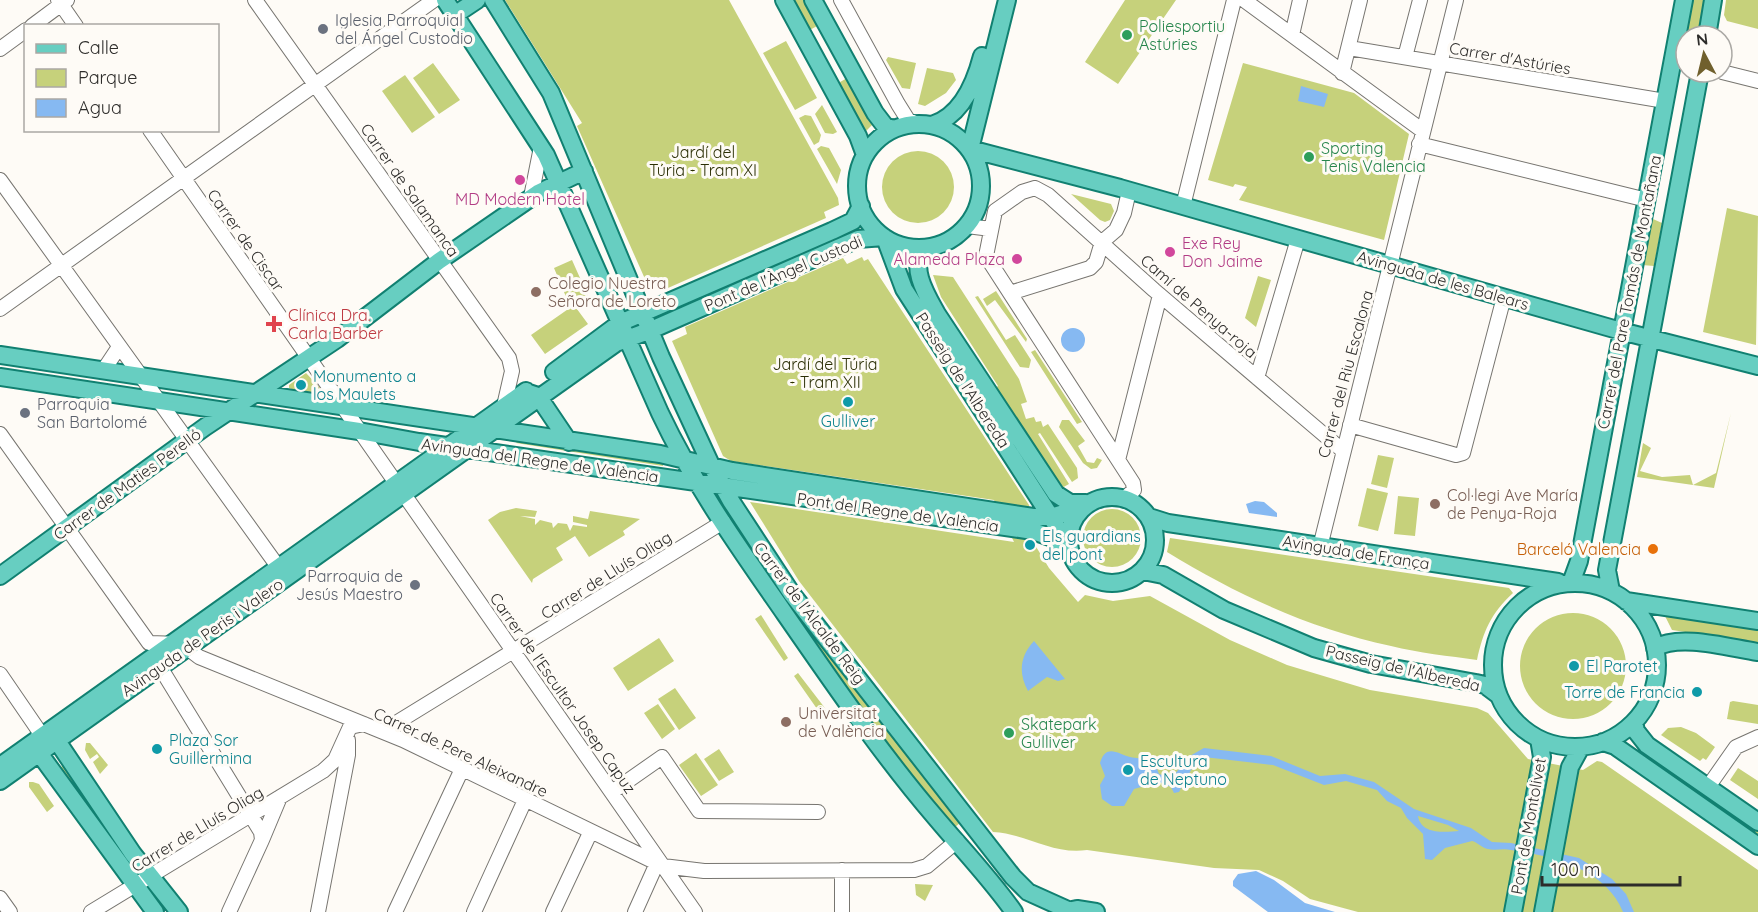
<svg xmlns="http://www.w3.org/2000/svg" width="1758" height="912" font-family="Quicksand,sans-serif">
<rect width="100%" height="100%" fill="#fefbf6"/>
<path fill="#c6d17b" d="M505 0H729L838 198 839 205 824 212 826 218 668 288 664 281 649 288 577 126 582 123Z
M789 0H805L819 25 806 32Z
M1125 0H1176L1118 84 1085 62Z
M1691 0H1704L1697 36H1686V43H1683Z
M1726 0H1758V29L1727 21 1724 15Z
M786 41 817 98 795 110 763 53Z
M888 57 916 63 910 89 902 88 886 60Z
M433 63 460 100 439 114 413 78Z
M1243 63 1354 93 1409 134 1384 240 1239 200 1247 187 1235 184 1233 187 1208 180Z
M927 68 953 73 956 80 946 93 925 106 918 104Z
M405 75 435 117 412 133 382 91Z
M847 78 873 124 862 135 835 85Z
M822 105 837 132 833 134 825 133 815 114Z
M805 115 811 116 821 135 819 142 814 145 799 118Z
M821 146 829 148 841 170 837 184 817 149Z
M882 187a36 36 0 1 1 72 0a36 36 0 1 1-72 0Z
M1071 194 1111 204 1114 211 1110 220 1105 222 1100 220Z
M1727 208 1758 216 1756 345 1703 332Z
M1653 219 1662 223 1654 266 1642 265 1650 220Z
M862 257 864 261 868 259 1029 505 1035 545 1049 568 1078 602 1085 595 1113 601 1150 596 1230 640 1287 665 1370 690 1477 708 1488 713 1528 759 1583 770 1597 761 1602 762 1758 870V912H1358L1310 899 1283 881 1259 870 1214 868 1087 850C1053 855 1028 834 993 832L799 581 750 502 1014 542 994 500 731 461 723 456 672 341 687 334 685 327 843 258 847 264Z
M572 260 588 296 569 304 554 268Z
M933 275 953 277 1019 379 1027 402 1021 404 1026 419 1034 417 1036 422 1041 421 1043 427 1048 424 1077 468 1078 478 1072 482 1040 433 1038 434 1069 484 1060 489 994 389 998 386 941 297Z
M1258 276 1271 280 1256 327 1245 318Z
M996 291 1027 339 1026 342 995 300 987 306 983 299Z
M978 296 1006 340 1015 335 1031 360 1029 368 1020 367 975 297Z
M574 305 588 324 545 354 531 335Z
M1035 350 1082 422 1077 424 1031 352Z
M306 373 322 390 321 393 300 392 289 388V385Z
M1731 413 1714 488 1637 477 1643 443 1651 448 1640 471 1662 477 1690 475 1693 485 1716 473Z
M1062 420H1069L1085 441 1078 446 1087 462 1094 463 1097 458 1102 460 1097 468 1091 469 1083 463 1059 427Z
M518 441 663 463V466L516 443Z
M1378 455 1394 458 1387 488 1371 484Z
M1367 488 1388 493 1378 531 1358 526Z
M1398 496 1419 498 1415 536 1394 534Z
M516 508 537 511 535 517 520 516 535 519V525L540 520 552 523 553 528 558 523 567 524 570 531 573 525 587 527V525L573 522V516L588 519 590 511 640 519 623 531 625 535 589 557 575 536 556 548 563 560 533 579 532 583 488 520 500 512Z
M1083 538a29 29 0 1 1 58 0a29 29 0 1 1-58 0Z
M1170 538 1509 588 1513 593C1491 613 1483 632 1477 660 1449 656 1419 653 1391 646 1311 629 1237 595 1167 552Z
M757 562 960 823 954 828 895 758Z
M1520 666a53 53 0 1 1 106 0a53 53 0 1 1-106 0Z
M761 615 788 658 784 661 755 619Z
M1665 616 1758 630V643L1672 630Z
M659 638 674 661 628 691 613 668Z
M798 673 828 712 822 716 794 676Z
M675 688 696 718 679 730 658 699Z
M1733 701 1758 705V724L1727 719 1730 702Z
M658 704 675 729 662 739 644 713Z
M1681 727 1696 733 1715 747 1706 760 1703 758 1700 761 1661 735 1668 728Z
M86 743H90L108 765 100 774 93 762 99 757 97 754 90 759 85 750Z
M1639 748 1758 830V838L1635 753Z
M719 749 734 772 719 781 704 759Z
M696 753 718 785 701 796 679 765Z
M64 765 116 843 58 769Z
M1738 768 1758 781V799L1730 780Z
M33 782 39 784 54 806 47 812 29 787V782Z
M915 884 933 885 925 901 916 895Z"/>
<path fill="#86b9f2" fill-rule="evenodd" d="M1301 86 1328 94 1324 107 1298 101Z
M1061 340a12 12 0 1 1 24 0a12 12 0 1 1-24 0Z
M1255 501 1264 502 1277 513V517L1249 513 1246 504Z
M1034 641 1065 679 1058 681 1047 677 1028 691C1018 673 1020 656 1034 641Z
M1204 748 1271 756 1320 776 1345 774 1374 782 1414 809 1471 828 1492 842 1511 843 1579 858 1612 879 1626 894 1634 912H1623C1606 869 1552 856 1511 850 1503 848 1495 851 1488 849 1482 848 1477 842 1472 841L1445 848 1432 860 1425 859 1423 834 1407 818 1401 808 1387 801 1377 790 1346 781 1324 785 1273 765 1204 757 1196 761 1179 792 1174 793 1171 787 1159 782 1134 789 1124 806H1112L1102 799 1100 785 1105 776 1100 763C1106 743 1118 754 1130 757 1147 761 1151 753 1159 774L1172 778 1188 757ZM1418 816 1448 825 1459 831C1445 832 1421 835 1418 816Z
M1256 871 1274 880 1305 903 1335 912H1268L1233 886V881L1238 874Z"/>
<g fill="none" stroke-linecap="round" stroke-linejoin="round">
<defs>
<path id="minor" d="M58 0 76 26
M255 0 509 358 512 371 504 406
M841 0 898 104 908 120 917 124
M1244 0 1423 131
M32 26 67 0
M1292 35 1300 0
M1349 48 1665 101
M0 49 26 30
M1405 57 1420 0
M1673 60 1686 63
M1722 72 1758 81
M1342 73 1360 0
M150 130 695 912
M1419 144 1647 200
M0 180 284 575
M1035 188 1048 195 1154 290 1342 450
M1035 188 1022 192 995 211 986 256 1133 483 1134 490 1125 498
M531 197 541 147
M1183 206 1234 0
M967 226 991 229
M1010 293 1090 268 1096 262 1102 242 1116 230 1124 213 1129 191
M0 309 434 0
M103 371 119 347
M1257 378 1298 239
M1350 425 1456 455 1463 453 1504 297
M0 434 149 643 182 644 199 657 403 740 663 866 704 871 914 870 927 866 957 841
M1118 460 1160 295
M1320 547 1456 0
M160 667 261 832 262 840 229 912
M0 674 39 731 37 747
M383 731 723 522
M1708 787 1736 747 1758 737
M612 792 662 757 699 811 818 812
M262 840 280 797
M842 870V912
M0 898 10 912
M91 912 323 771 335 760 350 727 364 724
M318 912 348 755V740
M395 912 462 769
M474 912 525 800
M553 912 590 833
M635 912 657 863"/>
<path id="major" d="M445 0 546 155 660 413C694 485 740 549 785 614 833 683 881 754 936 818 962 849 990 878 1014 912
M493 0 551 93 661 357 711 465 731 501 792 594 1013 877 1028 892 1068 910
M784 0 858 136 865 155
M813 0 875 113 885 126 893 129
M456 14 477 0
M1707 36 1713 0
M857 186a62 62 0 1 1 124 0a62 62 0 1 1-124 0Z
M932 125C961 116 975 83 982 56
M970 149 1120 188 1621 331 1758 366
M970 149 1007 0
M885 238 904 289 1056 525
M925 248C908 266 927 296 937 314L1056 494 1070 503H1086
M0 355 660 454 732 471 1033 517H1051L1084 507
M554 372 620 323 832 231 853 221 861 206
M0 377 359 431 419 442 1033 531 1050 537 1070 550
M529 393 538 396 569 442
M1069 540a43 43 0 1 1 86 0a43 43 0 1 1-86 0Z
M1149 517 1168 523 1558 582
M1143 571 1163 575 1224 610 1314 648 1371 664 1476 683 1485 685 1497 694
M0 576 205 427 337 339 439 261 538 193 584 171
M1493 665a82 82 0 1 1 164 0a82 82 0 1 1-164 0Z
M1571 583 1579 561 1684 0
M1611 591 1607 570 1700 72
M1626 601 1758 621
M1655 648C1680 633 1730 648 1758 652
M1634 722 1636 731 1647 745 1758 822
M51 732 133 854 179 912
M1603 742 1615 746 1758 846
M39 753 155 912
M0 766 526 391
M0 781 616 343 651 330 858 239 884 237
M1063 912 1077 909 1096 912
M1513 912 1542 757 1539 739
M1543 912 1570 767 1581 747"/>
</defs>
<use href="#minor" stroke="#777570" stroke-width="16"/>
<use href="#major" stroke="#118071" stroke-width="20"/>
<use href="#minor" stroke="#fff" stroke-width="14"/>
<use href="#major" stroke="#67cec1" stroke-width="16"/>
</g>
<g fill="#6b7280" stroke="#fefbf6" stroke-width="2">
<circle cx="323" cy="29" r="6"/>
<circle cx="25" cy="413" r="6"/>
<circle cx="415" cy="585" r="6"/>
</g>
<g fill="#2e9e5b" stroke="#fefbf6" stroke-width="2">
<circle cx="1127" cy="35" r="6"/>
<circle cx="1309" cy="157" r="6"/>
<circle cx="1009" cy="733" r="6"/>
</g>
<g fill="#d1479c" stroke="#fefbf6" stroke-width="2">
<circle cx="520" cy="180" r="6"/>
<circle cx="1170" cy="252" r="6"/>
<circle cx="1017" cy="259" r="6"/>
</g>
<g fill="#8d6e63" stroke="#fefbf6" stroke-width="2">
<circle cx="536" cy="292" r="6"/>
<circle cx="1435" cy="504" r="6"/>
<circle cx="786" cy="722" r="6"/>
</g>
<path fill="#e0444e" stroke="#fefbf6" stroke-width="2" d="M271 315h6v6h6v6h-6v6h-6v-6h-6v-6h6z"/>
<g fill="#0f9aa8" stroke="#fefbf6" stroke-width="2">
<circle cx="301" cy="385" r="6"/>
<circle cx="848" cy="402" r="6"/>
<circle cx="1030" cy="545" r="6"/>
<circle cx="1574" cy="666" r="6"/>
<circle cx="1697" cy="692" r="6"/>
<circle cx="157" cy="749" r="6"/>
<circle cx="1128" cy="770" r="6"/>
</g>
<circle fill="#e8710a" stroke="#fefbf6" stroke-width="2" cx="1653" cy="549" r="6"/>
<g text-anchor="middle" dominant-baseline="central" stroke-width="6" stroke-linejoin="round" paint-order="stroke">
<g font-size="16" fill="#5b616d" stroke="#fefbf6" text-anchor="start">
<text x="335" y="20">Iglesia Parroquial<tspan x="335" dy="18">del Ángel Custodio</tspan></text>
<text x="37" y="404">Parroquia<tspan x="37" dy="18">San Bartolomé</tspan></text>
<text x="403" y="576" text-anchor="end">Parroquia de<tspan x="403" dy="18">Jesús Maestro</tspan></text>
</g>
<g font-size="16" fill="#27864d" stroke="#fefbf6" text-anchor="start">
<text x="1139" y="26">Poliesportiu<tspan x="1139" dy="18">Astúries</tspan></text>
<text x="1321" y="148">Sporting<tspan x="1321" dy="18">Tenis Valencia</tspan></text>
<text x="1021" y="724">Skatepark<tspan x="1021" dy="18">Gulliver</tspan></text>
</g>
<g font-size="16" fill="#2d2c2a" stroke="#fefbf6">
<text transform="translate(1510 58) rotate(10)">Carrer d'Astúries</text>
<text transform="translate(410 190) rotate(55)">Carrer de Salamanca</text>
<text transform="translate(246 240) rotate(55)">Carrer de Ciscar</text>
<text transform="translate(783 273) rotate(-23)">Pont de l'Àngel Custodi</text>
<text transform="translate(1443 280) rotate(16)">Avinguda de les Balears</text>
<text transform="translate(1629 292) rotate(-79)">Carrer del Pare Tomás de Montañana</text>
<text transform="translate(1199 306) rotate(41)">Camí de Penya-roja</text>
<text transform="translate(1345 374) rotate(-75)">Carrer del Riu Escalona</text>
<text transform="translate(963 380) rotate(57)">Passeig de l'Albereda</text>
<text transform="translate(540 460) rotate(8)">Avinguda del Regne de València</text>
<text transform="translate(127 484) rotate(-36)">Carrer de Maties Perelló</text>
<text transform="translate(898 512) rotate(8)">Pont del Regne de València</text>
<text transform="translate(1356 552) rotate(9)">Avinguda de França</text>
<text transform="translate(606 575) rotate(-32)">Carrer de Lluís Oliag</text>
<text transform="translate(810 613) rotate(53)">Carrer de l'Alcalde Reig</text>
<text transform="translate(202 637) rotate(-35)">Avinguda de Peris i Valero</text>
<text transform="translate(1403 668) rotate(13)">Passeig de l'Albereda</text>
<text transform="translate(563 693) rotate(55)">Carrer de l'Escultor Josep Capuz</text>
<text transform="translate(461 752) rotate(25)">Carrer de Pere Aleixandre</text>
<text transform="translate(1528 826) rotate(-80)">Pont de Montolivet</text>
<text transform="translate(197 829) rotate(-31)">Carrer de Lluís Oliag</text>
</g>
<g font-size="16" fill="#2c3006" stroke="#fefbf6">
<text x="703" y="152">Jardí del<tspan x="703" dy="18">Túria - Tram XI</tspan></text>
<text x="825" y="364">Jardí del Túria<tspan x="825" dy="18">- Tram XII</tspan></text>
</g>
<g font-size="16" fill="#b23c85" stroke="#fefbf6">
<text x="520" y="199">MD Modern Hotel</text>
<text x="1182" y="243" text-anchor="start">Exe Rey<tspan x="1182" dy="18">Don Jaime</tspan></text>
<text x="1005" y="259" text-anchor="end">Alameda Plaza</text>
</g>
<g font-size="16" fill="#785e54" stroke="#fefbf6" text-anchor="start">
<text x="548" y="283">Colegio Nuestra<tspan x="548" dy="18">Señora de Loreto</tspan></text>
<text x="1447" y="495">Col·legi Ave María<tspan x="1447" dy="18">de Penya-Roja</tspan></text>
<text x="798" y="713">Universitat<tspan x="798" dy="18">de València</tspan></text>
</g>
<g font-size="16" fill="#be3a42" stroke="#fefbf6" text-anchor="start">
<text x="288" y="315">Clínica Dra.<tspan x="288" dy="18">Carla Barber</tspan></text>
</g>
<g font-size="16" fill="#0d838f" stroke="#fefbf6" text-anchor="start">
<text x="313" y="376">Monumento a<tspan x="313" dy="18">los Maulets</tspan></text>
<text x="848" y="421" text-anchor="middle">Gulliver</text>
<text x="1042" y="536">Els guardians<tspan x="1042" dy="18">del pont</tspan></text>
<text x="1586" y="666">El Parotet</text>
<text x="1685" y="692" text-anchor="end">Torre de Francia</text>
<text x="169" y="740">Plaza Sor<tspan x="169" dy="18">Guillermina</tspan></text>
<text x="1140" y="761">Escultura<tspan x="1140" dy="18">de Neptuno</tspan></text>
</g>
<g font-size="16" fill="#c56008" stroke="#fefbf6" text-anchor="end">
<text x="1641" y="549">Barceló Valencia</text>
</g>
</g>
<rect x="24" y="24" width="195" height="108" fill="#fefbf6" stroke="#aaa8a4" stroke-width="1.5"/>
<rect x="36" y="44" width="30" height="9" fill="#67cec1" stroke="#aaa8a4" stroke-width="1.5"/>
<text x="78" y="54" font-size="18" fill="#2d2c2a">Calle</text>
<rect x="36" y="69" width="30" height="18" fill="#c6d17b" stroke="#aaa8a4" stroke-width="1.5"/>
<text x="78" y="84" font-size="18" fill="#2d2c2a">Parque</text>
<rect x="36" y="99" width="30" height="18" fill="#86b9f2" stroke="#aaa8a4" stroke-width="1.5"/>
<text x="78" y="114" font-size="18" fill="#2d2c2a">Agua</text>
<g transform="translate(1704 54) rotate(353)"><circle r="28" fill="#fefbf6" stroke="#aaa8a4" stroke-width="1.5"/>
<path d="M0-4.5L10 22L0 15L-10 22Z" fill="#70602d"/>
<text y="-9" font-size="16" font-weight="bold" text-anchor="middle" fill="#2d2c2a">N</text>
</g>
<path d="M1542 876v9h138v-9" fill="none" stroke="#2d2c2a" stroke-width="3"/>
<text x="1551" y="876" font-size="18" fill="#2d2c2a" stroke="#fefbf6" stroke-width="4.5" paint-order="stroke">100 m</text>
</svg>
